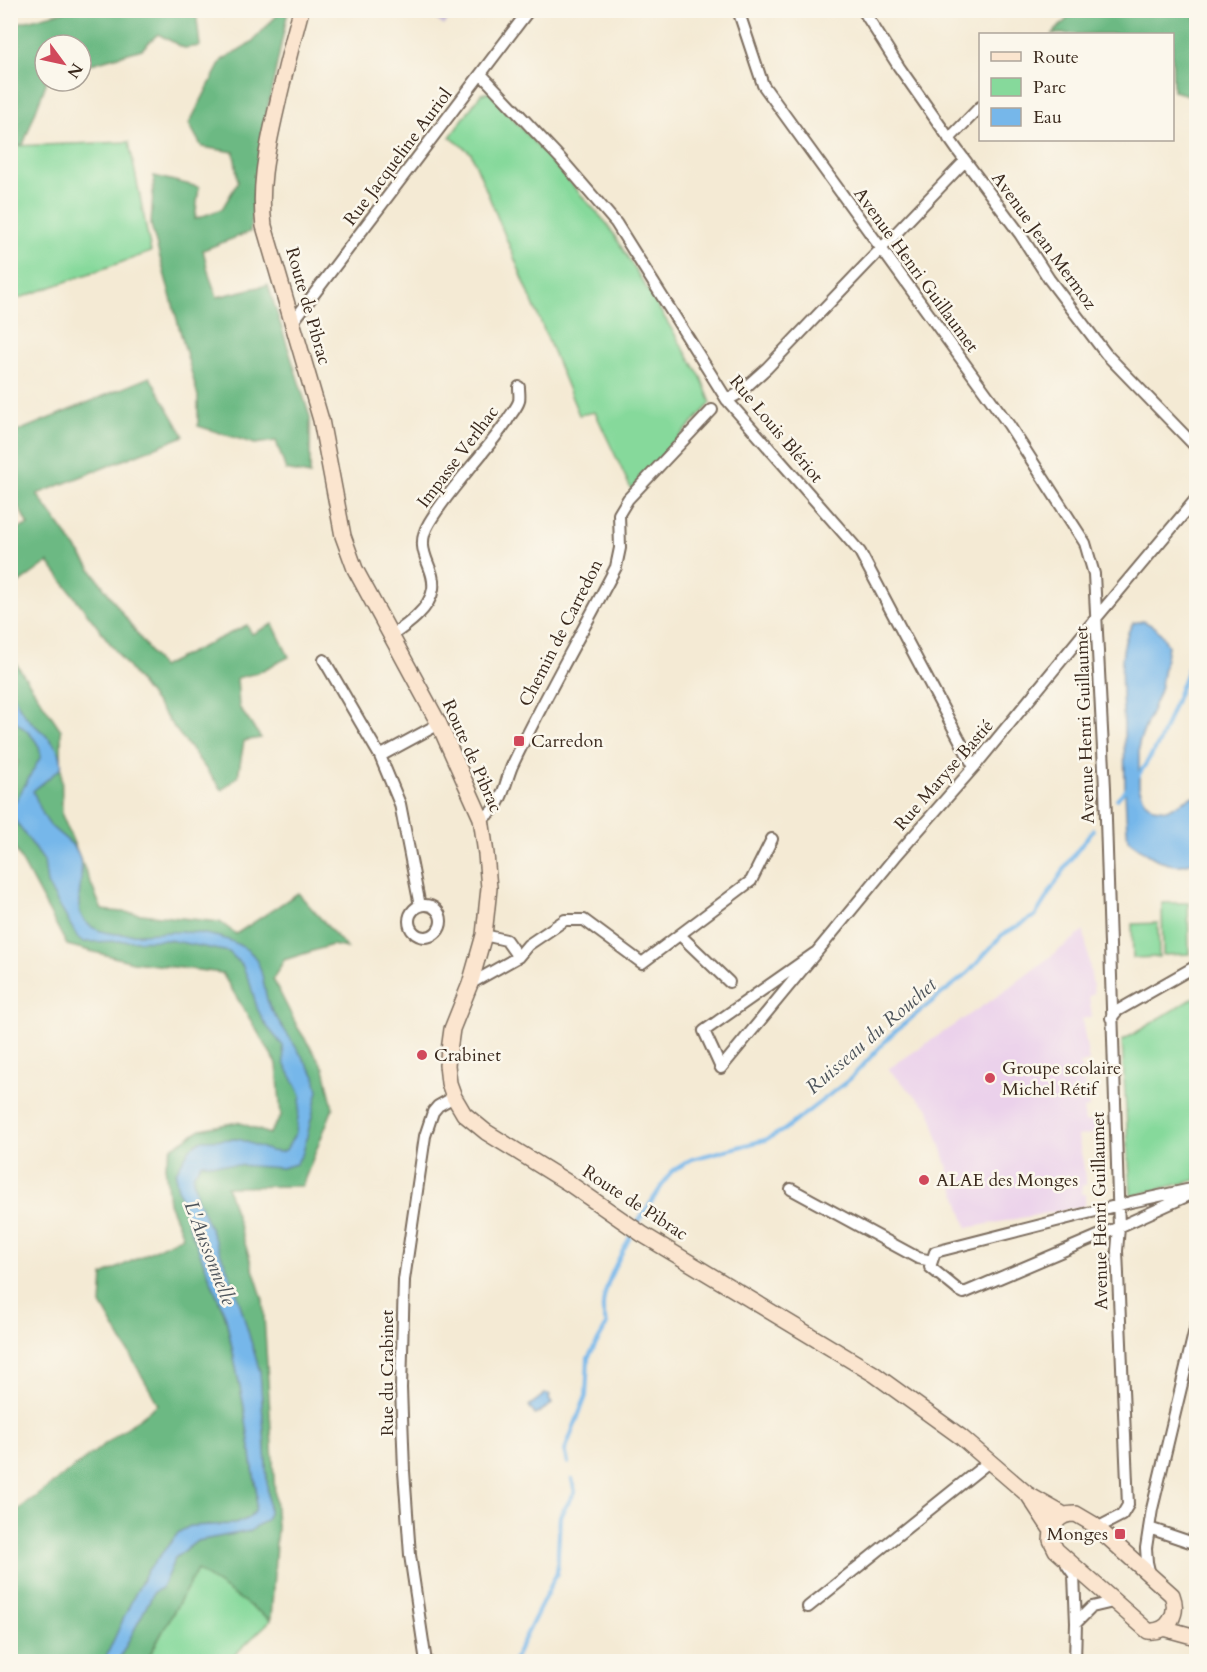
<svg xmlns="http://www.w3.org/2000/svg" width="1207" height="1672" font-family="Cardo,serif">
<rect width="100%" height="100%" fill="#fbf7ec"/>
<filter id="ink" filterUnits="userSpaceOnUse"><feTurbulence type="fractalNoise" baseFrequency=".0167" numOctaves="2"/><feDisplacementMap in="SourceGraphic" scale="12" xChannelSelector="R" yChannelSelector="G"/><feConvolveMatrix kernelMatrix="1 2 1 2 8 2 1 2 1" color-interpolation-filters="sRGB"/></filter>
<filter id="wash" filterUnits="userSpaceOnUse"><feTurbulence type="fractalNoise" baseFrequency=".008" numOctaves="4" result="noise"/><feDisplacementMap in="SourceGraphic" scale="24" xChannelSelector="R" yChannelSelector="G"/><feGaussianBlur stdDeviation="1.35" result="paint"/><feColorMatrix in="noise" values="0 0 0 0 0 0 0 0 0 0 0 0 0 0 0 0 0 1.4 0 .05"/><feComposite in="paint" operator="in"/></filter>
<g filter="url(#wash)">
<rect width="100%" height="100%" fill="#f4ead4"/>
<path fill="#ebd1eb" d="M1084 931 1094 994 1089 996 1092 1017 1082 1019 1089 1062 1080 1064 1089 1108 1083 1109 1085 1122 1094 1121 1097 1133 1078 1136 1086 1179V1185H1082L1081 1194H1085V1206L967 1228 929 1109 888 1069 1005 991Z"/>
<path fill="#cbbfd5" d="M424 11H455L444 26Z"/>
<path fill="#86d99b" stroke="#60825c" stroke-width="1.5" d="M489 92 608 225 701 377 711 403 631 489 595 412 579 415 471 153 450 137 481 94Z
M129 142 151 252 11 301V146Z
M1162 903H1188L1189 954 1163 955Z
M1158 923 1159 957 1133 958 1132 924Z
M1196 996V1180L1131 1196 1122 1041Z
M197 1570 271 1620 228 1661 146 1662Z"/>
<path fill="#6cb983" stroke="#547250" stroke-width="1.5" d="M69 10 196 11 200 46 184 48 158 34 142 49 81 67V45H45V81H47L23 145 11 146V25Z
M281 11H288L261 140 250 232 203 250 209 275 217 297 268 285 310 417V475L286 470 276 441 255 444 198 426V396L151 225 154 176 199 187 195 219 222 209 238 182 234 152 202 147 189 124 222 60 252 42Z
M1075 11H1196V97L1173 91 1172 34H1052Z
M150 377 184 436 37 494 161 667 247 625 252 634 273 624 289 657 257 673 237 678 239 707 261 738 244 741 238 776 222 790 48 562 11 589V531L28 525 11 492V419L16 432Z
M10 655 61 730 62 815 102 910 220 922 236 934 298 893 347 948 332 945 284 960 273 979 298 1028 324 1068 333 1108 302 1186 227 1187 263 1300 277 1527 271 1620 197 1570 146 1661H118L154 1592 162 1588 175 1558 197 1541 250 1530 269 1513 260 1372 197 1198 193 1179 188 1223 226 1318 244 1407 257 1495 255 1511 247 1519 235 1524 191 1526 148 1570 132 1600 104 1662 11 1661V1515L158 1404 101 1304 103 1275 183 1236 169 1203 165 1165 171 1148 201 1129 238 1122 269 1134 281 1117 277 1064 222 973 133 962 67 945 11 841V775L18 762 11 754Z"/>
<path fill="#76b7ea" stroke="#587084" stroke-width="1.5" d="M1143 621 1155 627 1162 635 1168 646 1160 690 1139 743V787L1145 801 1153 808 1167 810 1193 796H1196V860C1172 875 1148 855 1128 840 1124 803 1125 766 1124 728 1123 696 1115 650 1133 623Z
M11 690C15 698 19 708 25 715 37 731 65 744 61 768L33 791C38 802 42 816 49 824 57 834 74 842 78 853 88 877 71 904 84 920 102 944 159 930 186 932 204 933 223 936 239 945 246 949 252 952 256 959 265 974 263 992 270 1008L315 1076 318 1091 303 1153 296 1164 282 1168 202 1163 194 1173 193 1179 197 1198 235 1287 260 1372 269 1513 266 1520 250 1531 197 1541 175 1558 162 1588 154 1592 118 1661H104L132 1600 148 1570 179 1532 190 1526 235 1524 247 1519 255 1511 257 1495 244 1407 226 1318 188 1223 176 1181V1172L190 1148 202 1140 239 1139 270 1151 280 1152 286 1150 296 1132 301 1095 284 1063 283 1046 265 1024 257 1008 250 983 242 965 229 952 169 940 84 942 78 938 47 884 44 861 12 816 13 806 40 758C43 741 23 728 11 718Z
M545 1394 550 1395 549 1399 552 1404 535 1415 529 1406Z"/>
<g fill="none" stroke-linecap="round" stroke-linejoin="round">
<path stroke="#76b7ea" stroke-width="4" d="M1138 776 1159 743 1190 664 1196 656
M1117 799 1129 786
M638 1222 671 1172 692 1159 765 1140 784 1130 850 1079 894 1032 969 972 1002 935 1035 916 1070 860 1093 830
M568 1463 565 1450 586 1396 588 1358 607 1325C605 1320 604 1315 603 1311 601 1288 621 1255 631 1235
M513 1662 557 1573 560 1516 575 1492 572 1479"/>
</g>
</g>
<g filter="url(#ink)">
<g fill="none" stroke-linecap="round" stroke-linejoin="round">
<defs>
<path id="minor" d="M738 10 763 85 1009 425 1085 543 1094 574 1105 788 1119 1227 1117 1251 1128 1505 1122 1515 1097 1528
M863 10 899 67 958 151 1020 234 1049 279 1106 354 1196 447
M481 74 560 158 616 223 727 400 860 552 974 767
M949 139 980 107
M292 323 529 10
M727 400 738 394 767 368 965 161
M391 636C407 625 430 609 433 589 436 565 412 552 429 523 451 486 483 456 507 421 510 415 517 408 519 401 520 397 519 392 519 387
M324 660 380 756 439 724
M380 756 400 804 420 906
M481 818C502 810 504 785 512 766 544 698 582 633 616 567L620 548 619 514 628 499 712 410
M409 921a16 16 0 1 1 32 0a16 16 0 1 1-32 0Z
M484 935 506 940 518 957
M680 935 729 982
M815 953 704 1031 721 1068 895 857 974 767 1097 617 1196 499
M470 984 518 957 528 945 565 920H584L642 963 751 881 772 839
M1111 1018 1117 1011 1196 966
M1196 1188 1131 1202 935 1252 930 1267 958 1290 964 1293 1119 1227 1196 1192
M791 1189 918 1258 932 1261
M1149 1528 1196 1544
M1067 1565 1074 1575 1076 1623 1075 1662
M1150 1575 1147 1562 1146 1548 1152 1509 1196 1325
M808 1607 990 1461
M1076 1623 1092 1607 1113 1602
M426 1662 410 1555 404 1471 401 1388 404 1280 425 1136 433 1112 438 1106 454 1097"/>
<path id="secondary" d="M301 10C291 47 282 83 274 119 266 155 259 189 264 226L321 420 343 536 355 569 439 724 481 818 486 854 489 888 484 935 470 984 452 1029 447 1065 449 1083 454 1097 464 1114 486 1132 570 1184 642 1234 874 1374 961 1437 1027 1494 1064 1515
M1029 1496 1052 1531
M1076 1514 1093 1524 1172 1595C1179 1613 1169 1633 1148 1631L1056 1550 1051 1540C1052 1525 1058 1513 1076 1514Z
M1163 1628 1196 1637"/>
</defs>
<use href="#minor" stroke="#7c6d5e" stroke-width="14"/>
<use href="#secondary" stroke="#7c6d5e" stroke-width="18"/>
<use href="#minor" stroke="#fff" stroke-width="10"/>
<use href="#secondary" stroke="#fbe5cf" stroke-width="15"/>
</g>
</g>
<g fill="#d1495b" stroke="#fbf7ec" stroke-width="2">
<rect x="513" y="735" width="12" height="12" rx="3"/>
<circle cx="422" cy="1055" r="6"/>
<circle cx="990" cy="1078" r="6"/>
<circle cx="924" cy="1180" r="6"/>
<rect x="1114" y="1528" width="12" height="12" rx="3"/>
</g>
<g text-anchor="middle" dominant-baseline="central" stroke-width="5" stroke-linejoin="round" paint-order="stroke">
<g font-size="18" fill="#3b2a1e" stroke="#fbf7ec">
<text transform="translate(398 157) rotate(-53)">Rue Jacqueline Auriol</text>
<text transform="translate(1044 241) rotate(54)">Avenue Jean Mermoz</text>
<text transform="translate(916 270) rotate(54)">Avenue Henri Guillaumet</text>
<text transform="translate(308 306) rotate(74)">Route de Pibrac</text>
<text transform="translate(776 429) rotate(50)">Rue Louis Blériot</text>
<text transform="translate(458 457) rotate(-53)">Impasse Verlhac</text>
<text transform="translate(561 633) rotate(-63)">Chemin de Carredon</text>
<text transform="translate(1085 725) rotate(-92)">Avenue Henri Guillaumet</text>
<text transform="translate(472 756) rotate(66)">Route de Pibrac</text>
<text transform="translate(944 775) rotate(-49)">Rue Maryse Bastié</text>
<text transform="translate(635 1203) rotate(33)">Route de Pibrac</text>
<text transform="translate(1100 1211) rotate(-91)">Avenue Henri Guillaumet</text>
<text transform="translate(387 1373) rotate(-90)">Rue du Crabinet</text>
</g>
<g font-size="18" fill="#3b2a1e" stroke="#fbf7ec" text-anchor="start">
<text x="531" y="741">Carredon</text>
<text x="434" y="1055">Crabinet</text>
<text x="1002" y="1068">Groupe scolaire<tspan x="1002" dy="21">Michel Rétif</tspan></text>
<text x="936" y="1180">ALAE des Monges</text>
<text x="1108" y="1534" text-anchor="end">Monges</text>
</g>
<g font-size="20" font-style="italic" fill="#4d545b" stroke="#fbf7ec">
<text transform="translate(871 1036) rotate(-41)">Ruisseau du Rouchet</text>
<text transform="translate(210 1253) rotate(69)">L'Aussonnelle</text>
</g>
</g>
<rect width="1207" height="1672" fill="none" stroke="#fbf7ec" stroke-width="36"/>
<rect x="979" y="33" width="195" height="108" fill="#fbf7ec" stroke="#aea59a" stroke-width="1.5"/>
<rect x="991" y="52" width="30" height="9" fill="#fbe5cf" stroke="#aea59a" stroke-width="1.5"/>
<text x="1033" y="63" font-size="18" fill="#3b2a1e">Route</text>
<rect x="991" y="78" width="30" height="18" fill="#86d99b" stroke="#aea59a" stroke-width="1.5"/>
<text x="1033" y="93" font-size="18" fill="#3b2a1e">Parc</text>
<rect x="991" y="108" width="30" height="18" fill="#76b7ea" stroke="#aea59a" stroke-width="1.5"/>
<text x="1033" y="123" font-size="18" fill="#3b2a1e">Eau</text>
<g transform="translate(63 63) rotate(123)"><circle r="28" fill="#fbf7ec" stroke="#aea59a" stroke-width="1.5"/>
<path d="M0-4.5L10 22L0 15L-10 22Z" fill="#d1495b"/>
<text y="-9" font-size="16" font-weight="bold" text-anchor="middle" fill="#3b2a1e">N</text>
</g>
</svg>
